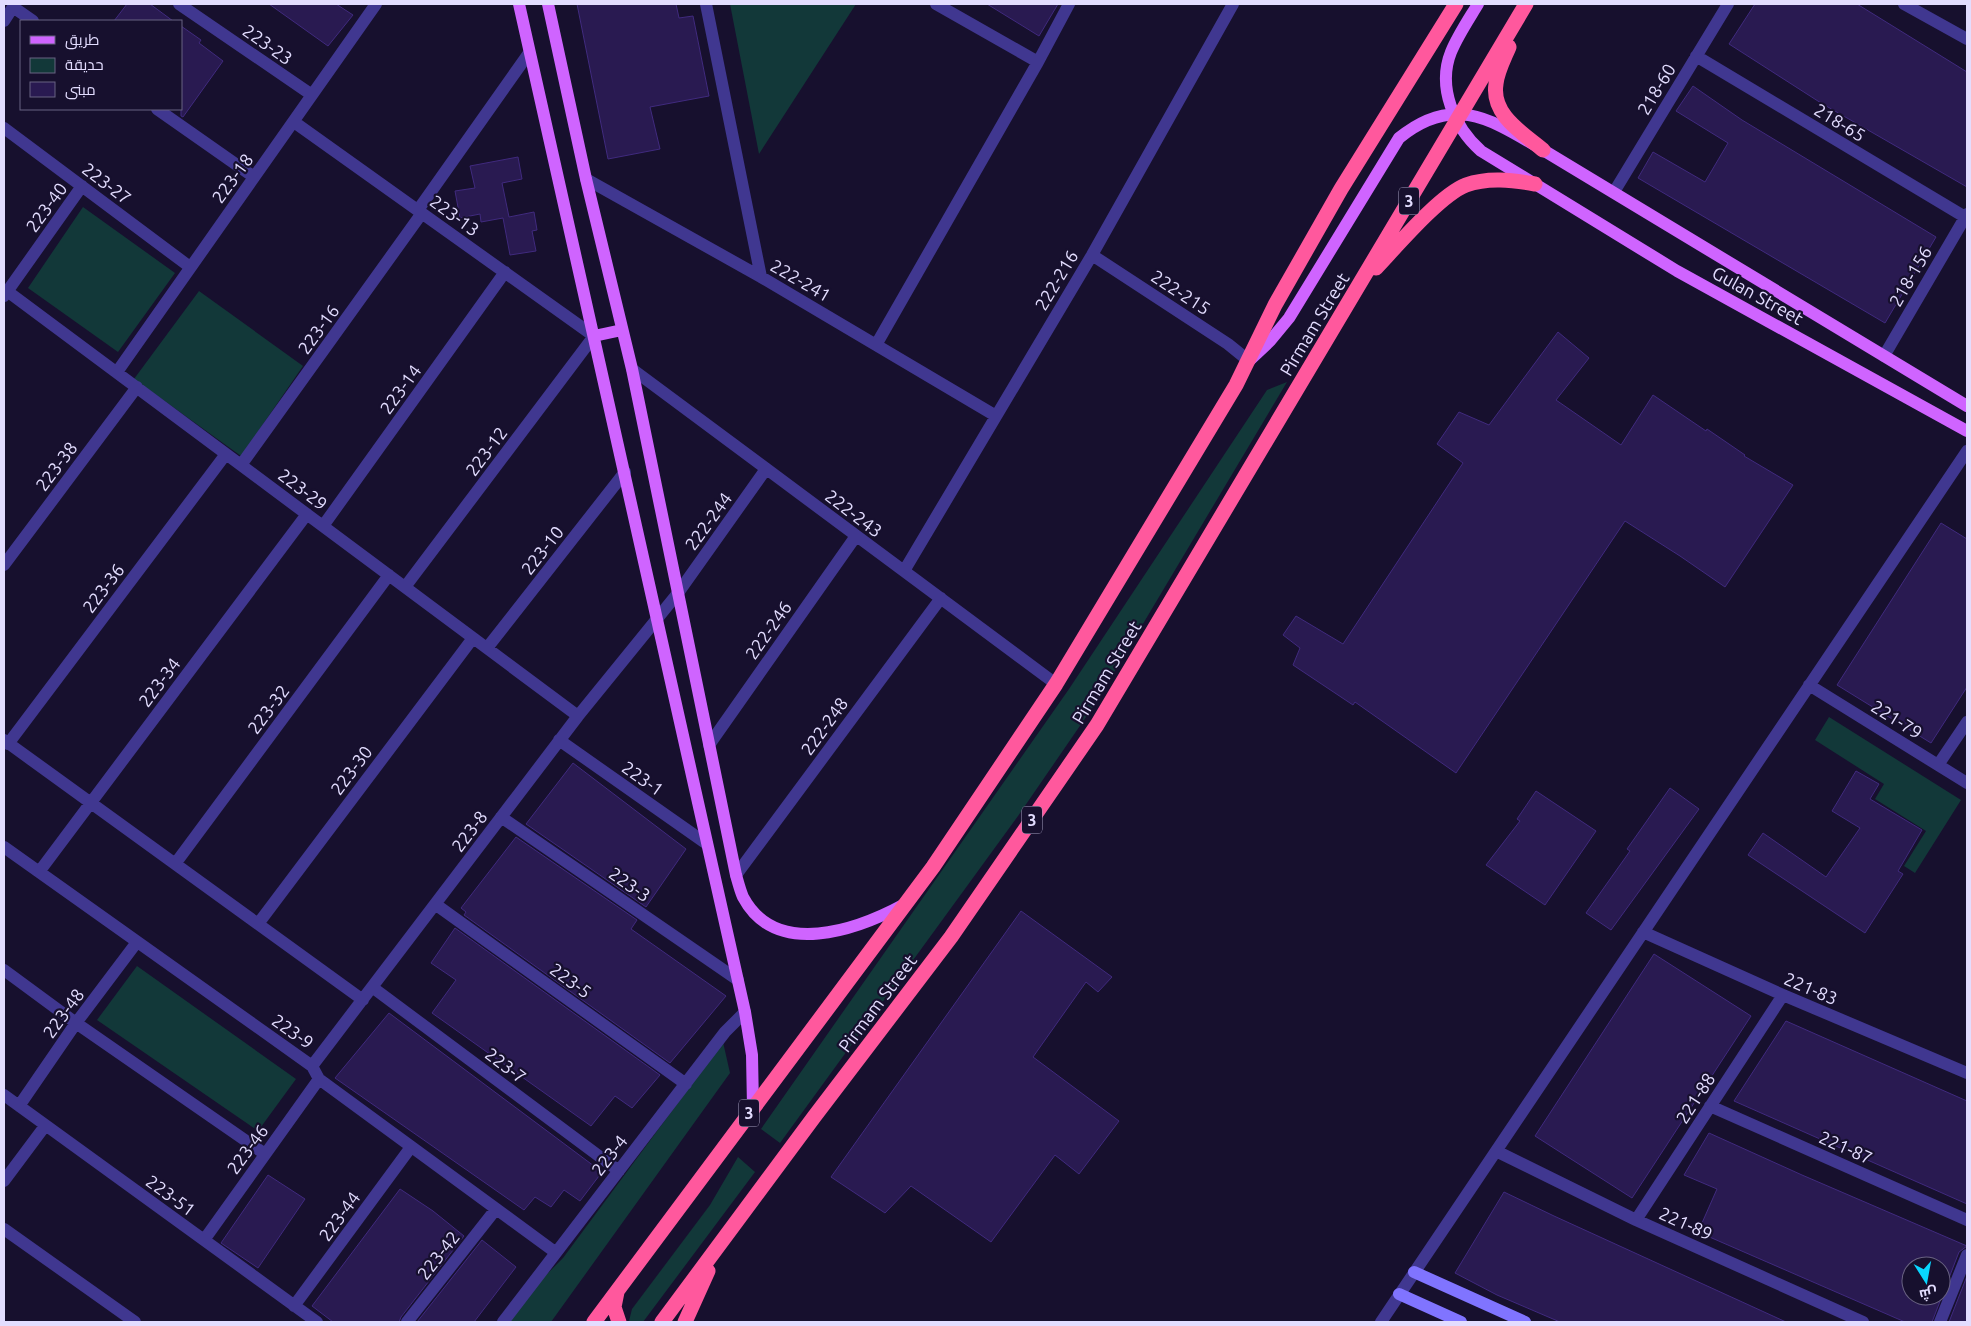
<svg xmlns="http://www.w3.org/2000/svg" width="1971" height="1326" font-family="Ubuntu,Cairo,sans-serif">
<rect width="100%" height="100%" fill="#17102e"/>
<path fill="#123839" d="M730 4H856L759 154Z
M83 207 175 273 118 352 28 288Z
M199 291 303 366 241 456 134 379Z
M1287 382 1097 701 1018 816 780 1143 761 1129 1069 689 1267 390Z
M1829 717 1961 800 1915 873 1904 866 1926 831 1875 799 1884 784 1815 740Z
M137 966 296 1079 258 1131 97 1020Z
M723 1042 730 1073 551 1322H507L543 1278 563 1258Z
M738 1157 755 1172 643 1322H630L629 1321 632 1309 710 1205Z"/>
<path fill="#291a51" stroke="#402a7e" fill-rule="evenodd" d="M127 4H150L173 21H114Z
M269 4H336L353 15 328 46Z
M577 4H676L679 18 693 16 709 96 650 107 660 149 608 159Z
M987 4H1058L1039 36Z
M1755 4H1857L1967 72V187L1821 103 1729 44Z
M181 26 201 40 199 43 223 61 183 117 181 116Z
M1693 86 1742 120 1936 237 1885 323 1638 178 1653 152 1705 182 1728 143 1676 111Z
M518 157 522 179 502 183 509 217 534 212 537 230 532 231 536 251 510 255 503 218 481 222 480 214 460 218 455 191 475 188 470 166Z
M1558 332 1589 358 1556 400 1621 445 1653 395 1706 431 1707 429 1745 455 1744 456 1793 485 1725 587 1680 556 1625 521 1456 773 1355 702 1353 705 1293 665 1300 648 1283 635 1296 616 1343 644 1463 463 1437 444 1459 412 1489 425Z
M1941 523 1967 539V687L1931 743 1837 685Z
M573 763 686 849 646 907 526 824Z
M1856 771 1879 784 1870 799 1922 830 1898 871 1903 874 1865 933 1748 855 1763 833 1826 877 1860 828 1832 811Z
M1670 788 1699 809 1611 930 1586 913 1630 851 1627 849Z
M1536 791 1596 831 1545 905 1486 865 1520 821 1517 819Z
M516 837 637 920 631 929 726 996 670 1063 464 915 466 912 461 908Z
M1021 911 1112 977 1098 992 1086 982 1033 1057 1119 1121 1079 1174 1055 1155 991 1242 911 1186 885 1213 831 1177Z
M455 928 660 1075 632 1108 615 1096 591 1126 432 1013 456 980 431 963Z
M1654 954 1751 1016 1632 1198 1535 1136Z
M389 1013 602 1172 580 1201 564 1190 551 1207 535 1197 524 1210 335 1078Z
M1786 1021 1967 1101V1204L1734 1101Z
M1709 1133 1802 1175 1967 1246 1959 1252 1932 1322H1905L1698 1232 1717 1189 1684 1175ZM1911 1266H1941V1296H1911Z
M268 1175 305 1199 258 1268 221 1243Z
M400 1189 433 1211 464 1236 401 1317 399 1322H333L312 1306Z
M1504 1192 1554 1216 1786 1322H1560L1497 1295 1455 1273Z
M482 1240 516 1267 474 1322H417Z
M1967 1276V1322H1949Z"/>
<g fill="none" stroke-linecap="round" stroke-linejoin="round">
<path stroke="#403790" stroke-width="12" d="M179 4 312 95
M706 4 761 277
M936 4 1038 62
M1904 4 1967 39
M13 7 33 21
M4 21 15 4
M1696 56 1965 217
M157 109 254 177
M294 122 594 336 405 587
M4 128 190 267
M586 179 761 277 996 416
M1614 192 1728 4
M418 210 529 53
M1092 255 1228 344 1249 361
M7 291 578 716
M4 296 82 186
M876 345 1038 62 1069 4
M1884 356 1967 214
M632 369 1056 684
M117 372 376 4
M241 465 422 213
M323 526 505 272
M4 565 137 387
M904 571 1092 255 1233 4
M487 648 625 472
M1809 685 1967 783
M4 740 363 1000
M559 740 707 844
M8 744 226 454
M709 745 856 536
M1938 765 1967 722
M501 817 738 980
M4 847 312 1066 319 1079 555 1252
M175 864 389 575
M39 872 307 514
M736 875 941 598
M435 904 686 1084
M258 924 473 638
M1643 932 1783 995 1967 1073
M4 970 76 1023 265 1154
M372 987 619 1171
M312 1066 578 716 678 593 766 469
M4 1095 317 1322
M19 1106 76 1023 137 942
M1710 1106 1967 1220
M1496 1151 1636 1220 1863 1322
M4 1181 45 1126
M1636 1220 1783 995
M4 1229 135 1322
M204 1240 319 1079
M294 1306 411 1147
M407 1322 496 1209
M503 1322 725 1032 745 1012
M1381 1322 1967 451
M1940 1322 1967 1255"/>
<path stroke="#8074ff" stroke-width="12" d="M1414 1272 1525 1322
M1399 1294 1461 1322"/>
<path stroke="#cf64ff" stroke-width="12" d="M519 4 745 1012 752 1055 753 1107
M548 4 586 179 632 369 736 875C738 882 740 890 743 897 776 959 857 930 905 904
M1478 4C1469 19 1458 35 1451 52 1437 87 1454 127 1481 151L1677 271 1967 431
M594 336 622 330
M1250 360 1270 341 1289 318 1399 138C1454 93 1492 120 1543 150L1967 406"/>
<path stroke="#ff589d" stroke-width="15" d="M1509 47C1504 59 1497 72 1496 84 1491 115 1523 133 1543 150
M1376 268C1396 247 1440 195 1466 185 1488 177 1512 180 1535 184
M617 1292 614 1307 619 1322
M594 1322 933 867 1056 684 1236 385 1275 305 1341 189 1456 4
M662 1322 814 1117 951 937 1097 725 1526 4
M685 1322 708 1271"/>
</g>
<g text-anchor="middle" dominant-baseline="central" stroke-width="4.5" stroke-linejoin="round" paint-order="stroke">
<g fill="#17102e" stroke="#a6a0c0" stroke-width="1">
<rect x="1399" y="187.5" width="20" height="27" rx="4"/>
<rect x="1022" y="806.5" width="20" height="27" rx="4"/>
<rect x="739" y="1099.5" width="20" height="27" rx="4"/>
</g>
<g font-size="16" font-weight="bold" fill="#e3ddff">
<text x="1409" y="201">3</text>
<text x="1032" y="820">3</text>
<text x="749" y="1113">3</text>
</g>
<g font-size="18" fill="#e3ddff" stroke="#17102e">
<text transform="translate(268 44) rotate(35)">223-23</text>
<text transform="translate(1656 89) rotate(-59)">218-60</text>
<text transform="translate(1840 122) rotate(31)">218-65</text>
<text transform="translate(232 178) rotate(-54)">223-18</text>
<text transform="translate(107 183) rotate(37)">223-27</text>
<text transform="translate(46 207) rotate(-54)">223-40</text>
<text transform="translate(455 215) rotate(36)">223-13</text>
<text transform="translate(1910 276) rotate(-60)">218-156</text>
<text transform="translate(801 280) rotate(30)">222-241</text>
<text transform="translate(1056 280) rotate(-59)">222-216</text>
<text transform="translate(1181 292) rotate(33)">222-215</text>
<text transform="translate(1758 295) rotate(29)">Gulan Street</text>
<text transform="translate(1314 324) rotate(-59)">Pirmam Street</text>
<text transform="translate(318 329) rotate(-54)">223-16</text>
<text transform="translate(400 389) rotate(-54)">223-14</text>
<text transform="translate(486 451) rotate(-53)">223-12</text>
<text transform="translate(56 466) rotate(-53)">223-38</text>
<text transform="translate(303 489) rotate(37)">223-29</text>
<text transform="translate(854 513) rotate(37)">222-243</text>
<text transform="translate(708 521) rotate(-54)">222-244</text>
<text transform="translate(542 550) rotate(-52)">223-10</text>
<text transform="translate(103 588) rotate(-53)">223-36</text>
<text transform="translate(768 630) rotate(-55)">222-246</text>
<text transform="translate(1106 672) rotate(-59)">Pirmam Street</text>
<text transform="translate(159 682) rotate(-53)">223-34</text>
<text transform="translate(268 709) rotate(-53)">223-32</text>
<text transform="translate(1897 719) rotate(32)">221-79</text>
<text transform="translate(824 726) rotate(-54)">222-248</text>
<text transform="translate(351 770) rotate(-53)">223-30</text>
<text transform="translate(643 778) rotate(35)">223-1</text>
<text transform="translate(469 831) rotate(-53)">223-8</text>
<text transform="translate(630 884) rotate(35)">223-3</text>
<text transform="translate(571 980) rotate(36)">223-5</text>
<text transform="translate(1811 988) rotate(23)">221-83</text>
<text transform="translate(877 1003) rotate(-53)">Pirmam Street</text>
<text transform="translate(63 1013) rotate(-54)">223-48</text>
<text transform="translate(293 1031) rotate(35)">223-9</text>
<text transform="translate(506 1065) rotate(37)">223-7</text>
<text transform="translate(1695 1098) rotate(-57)">221-88</text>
<text transform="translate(1846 1147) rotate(24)">221-87</text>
<text transform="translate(247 1149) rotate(-54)">223-46</text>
<text transform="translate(609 1155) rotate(-52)">223-4</text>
<text transform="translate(171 1195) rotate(36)">223-51</text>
<text transform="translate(339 1216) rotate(-54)">223-44</text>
<text transform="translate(1686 1223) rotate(24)">221-89</text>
<text transform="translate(438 1255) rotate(-52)">223-42</text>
</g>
</g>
<rect width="1971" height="1326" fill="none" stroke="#e3ddff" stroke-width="10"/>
<rect x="20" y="20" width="162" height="90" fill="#17102e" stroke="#696282"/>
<rect x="30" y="36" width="25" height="8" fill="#cf64ff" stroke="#696282"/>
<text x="65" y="45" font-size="15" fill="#e3ddff">طريق</text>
<rect x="30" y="58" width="25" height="15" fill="#123839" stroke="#696282"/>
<text x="65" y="70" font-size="15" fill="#e3ddff">حديقة</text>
<rect x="30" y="82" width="25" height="15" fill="#291a51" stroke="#696282"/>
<text x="65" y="95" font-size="15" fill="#e3ddff">مبنى</text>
<g transform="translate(1926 1281) rotate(169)"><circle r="24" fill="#17102e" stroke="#696282"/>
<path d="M0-4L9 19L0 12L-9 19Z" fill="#09d7ff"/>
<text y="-8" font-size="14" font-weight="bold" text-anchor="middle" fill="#e3ddff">ش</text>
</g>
</svg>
